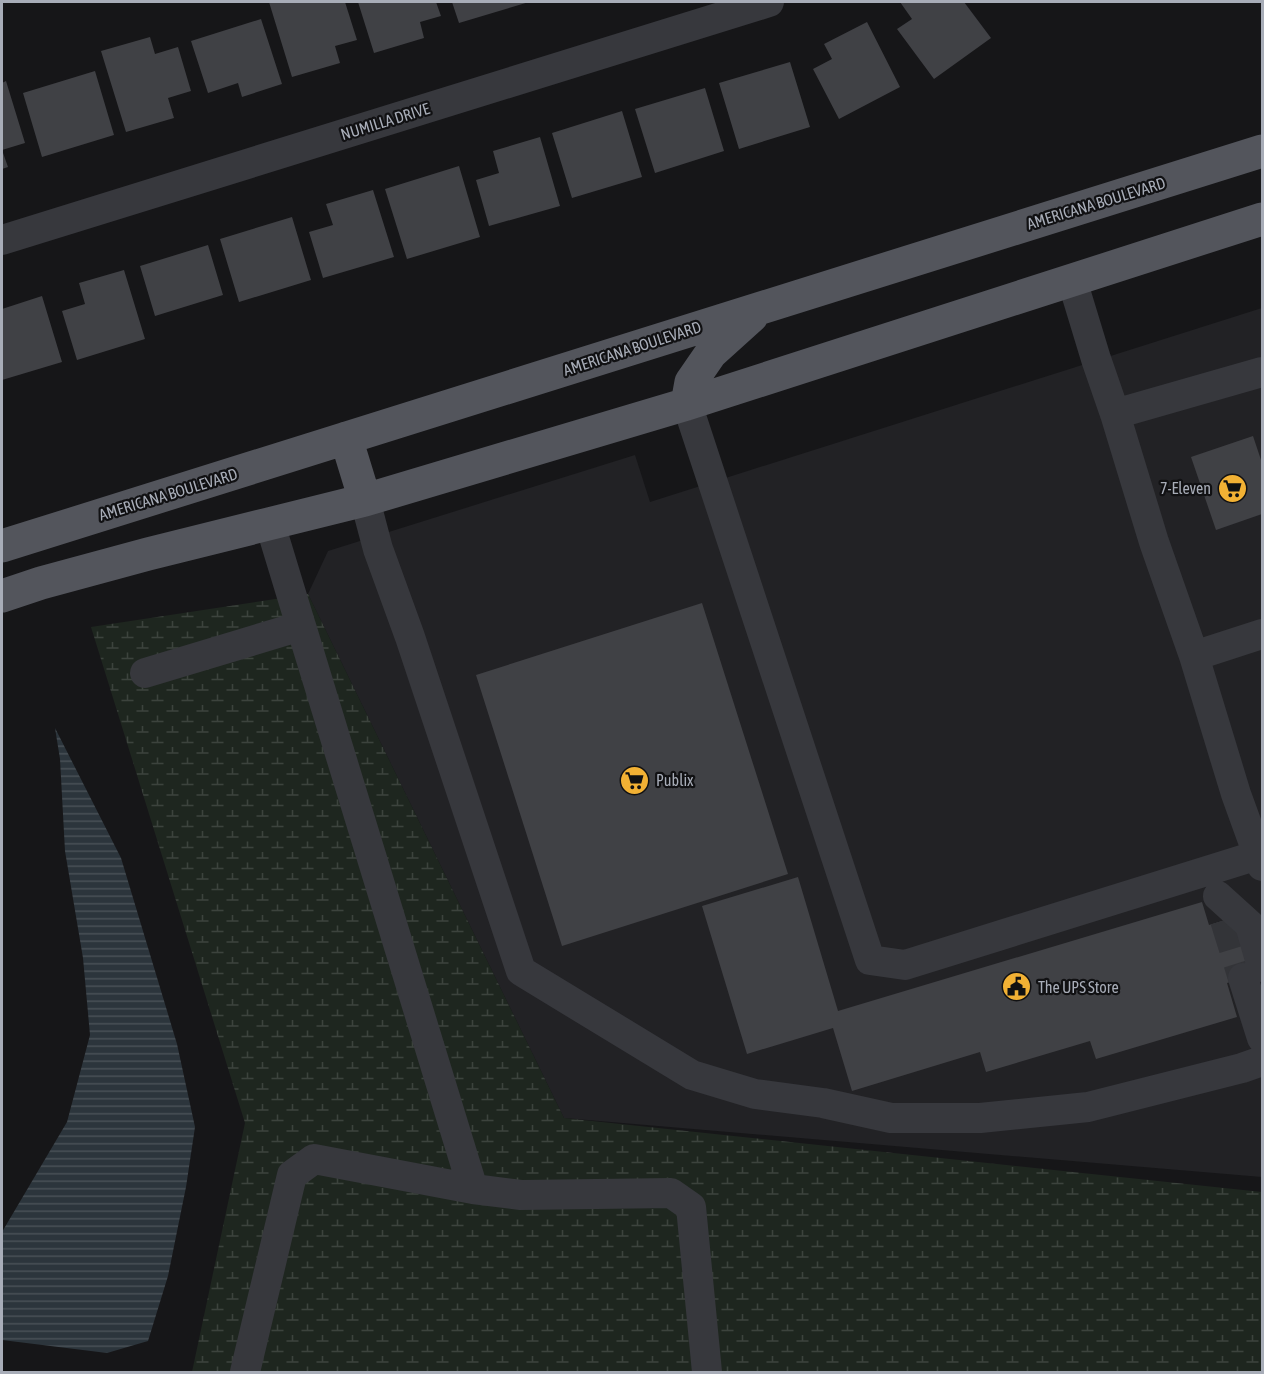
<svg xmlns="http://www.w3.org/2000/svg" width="1264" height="1374" font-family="'Asap Condensed',sans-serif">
<defs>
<pattern id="wetland-marsh" width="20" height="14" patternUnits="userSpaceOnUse" patternTransform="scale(1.5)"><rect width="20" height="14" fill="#1e261f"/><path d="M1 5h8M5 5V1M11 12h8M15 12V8" fill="none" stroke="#3c433d"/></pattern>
<pattern id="water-rules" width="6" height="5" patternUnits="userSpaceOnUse" patternTransform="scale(1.5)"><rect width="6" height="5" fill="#2c353c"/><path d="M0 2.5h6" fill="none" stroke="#485056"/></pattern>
</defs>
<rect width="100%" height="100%" fill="#161618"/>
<path fill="#222225" d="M1262 308V1177L564 1118 308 594 328 551 635 455 650 502Z"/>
<path fill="url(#wetland-marsh)" d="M308 594 564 1118 1262 1192V1372H192L245 1123 91 627Z"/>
<path fill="url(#water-rules)" d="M55 728 121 858 177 1044 195 1127 186 1187 168 1276 148 1341 107 1353 2 1340V1232L67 1122 90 1035 83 958 65 851 60 759Z"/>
<path fill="#404145" d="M269 2H345L357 40 335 46 340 63 292 77Z
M358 2H436L441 16 420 22 424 38 374 53Z
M452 2H529L459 23Z
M900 2H964L991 38 934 79 897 29 912 19Z
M261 19 282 84 242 97 238 83 208 93 191 41Z
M867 22 900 87 839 119 813 69 832 59 824 44Z
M150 37 155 54 178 47 191 91 168 98 174 118 126 132 101 51Z
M790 62 810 127 739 149 719 83Z
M95 71 114 135 42 157 23 93Z
M6 81 25 143 2 150 8 167 2 169V83Z
M705 88 724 151 655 173 635 109Z
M622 111 642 177 572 198 552 133Z
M540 137 560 206 489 226 476 180 499 173 493 151Z
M459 166 480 237 407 259 385 189Z
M373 190 394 257 323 278 309 232 333 225 326 204Z
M292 217 311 280 239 302 220 239Z
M208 245 223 295 155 316 140 266Z
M124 270 145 339 77 360 62 311 85 304 79 283Z
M42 296 62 362 2 380V309Z
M1253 436 1262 463V514L1216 530 1191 457Z
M702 603 788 874 562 946 476 675Z
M798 877 838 1011 1202 902 1209 925 1235 917 1253 975 1227 983 1237 1017 1096 1059 1090 1041 986 1072 980 1052 852 1091 833 1028 747 1054 702 906Z"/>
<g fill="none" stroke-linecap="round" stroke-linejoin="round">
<path stroke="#333438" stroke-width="30" stroke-dasharray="30 15" stroke-linecap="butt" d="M1225 920 1243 978"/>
<path stroke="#37383d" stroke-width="30" d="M2 240 769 2
M1072 280 1096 359 1115 414 1154 542 1194 656
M687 404 870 960 905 965 1258 855
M1115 414 1262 372
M365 500 378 549 410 637 521 971 692 1075 755 1094 823 1103 891 1118H980L1088 1107 1242 1068 1262 1061
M270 524 301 626
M1262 634 1194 656 1236 794 1262 866
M145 673 301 626 473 1189
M1218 896 1250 925 1262 967
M1243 978 1262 1038
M245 1372 292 1175 314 1159 473 1189 521 1195 671 1193 691 1207 707 1372"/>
<path stroke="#53555c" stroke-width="33" d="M687 404 691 382 711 353 752 316
M346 438 365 500
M2 546 1262 151
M2 596 41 583 148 554 365 500 687 404 1262 219"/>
</g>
<defs>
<symbol id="supermarket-disc" viewBox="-11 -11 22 22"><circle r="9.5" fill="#f2b134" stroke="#111113"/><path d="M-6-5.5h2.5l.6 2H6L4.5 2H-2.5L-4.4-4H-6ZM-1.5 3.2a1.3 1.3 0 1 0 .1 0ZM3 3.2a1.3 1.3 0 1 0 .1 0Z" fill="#111"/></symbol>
<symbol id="civic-disc" viewBox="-11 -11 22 22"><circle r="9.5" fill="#f2b134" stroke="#111113"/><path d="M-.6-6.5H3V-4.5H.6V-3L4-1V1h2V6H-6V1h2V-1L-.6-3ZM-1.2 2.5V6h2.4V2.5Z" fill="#111"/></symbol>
</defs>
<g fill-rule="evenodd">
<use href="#supermarket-disc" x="1216" y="472" width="33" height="33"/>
<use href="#supermarket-disc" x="618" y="764" width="33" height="33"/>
<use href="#civic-disc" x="1000" y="970" width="33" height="33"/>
</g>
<g text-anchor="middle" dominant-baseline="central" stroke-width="4.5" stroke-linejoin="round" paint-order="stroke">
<g font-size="16" fill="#a8adb8" stroke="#111113">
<text transform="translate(385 121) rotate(-17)">NUMILLA DRIVE</text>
<text transform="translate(1096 203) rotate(-17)">AMERICANA BOULEVARD</text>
<text transform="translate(632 348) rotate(-18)">AMERICANA BOULEVARD</text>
<text transform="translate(168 494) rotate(-17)">AMERICANA BOULEVARD</text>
</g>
<g font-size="16" fill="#a8adb8" stroke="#111113" text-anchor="start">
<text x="1211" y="488" text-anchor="end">7-Eleven</text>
<text x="656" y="780">Publix</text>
<text x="1038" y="987">The UPS Store</text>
</g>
</g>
<rect width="1264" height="1374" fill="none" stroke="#a8adb8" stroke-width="6"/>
</svg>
